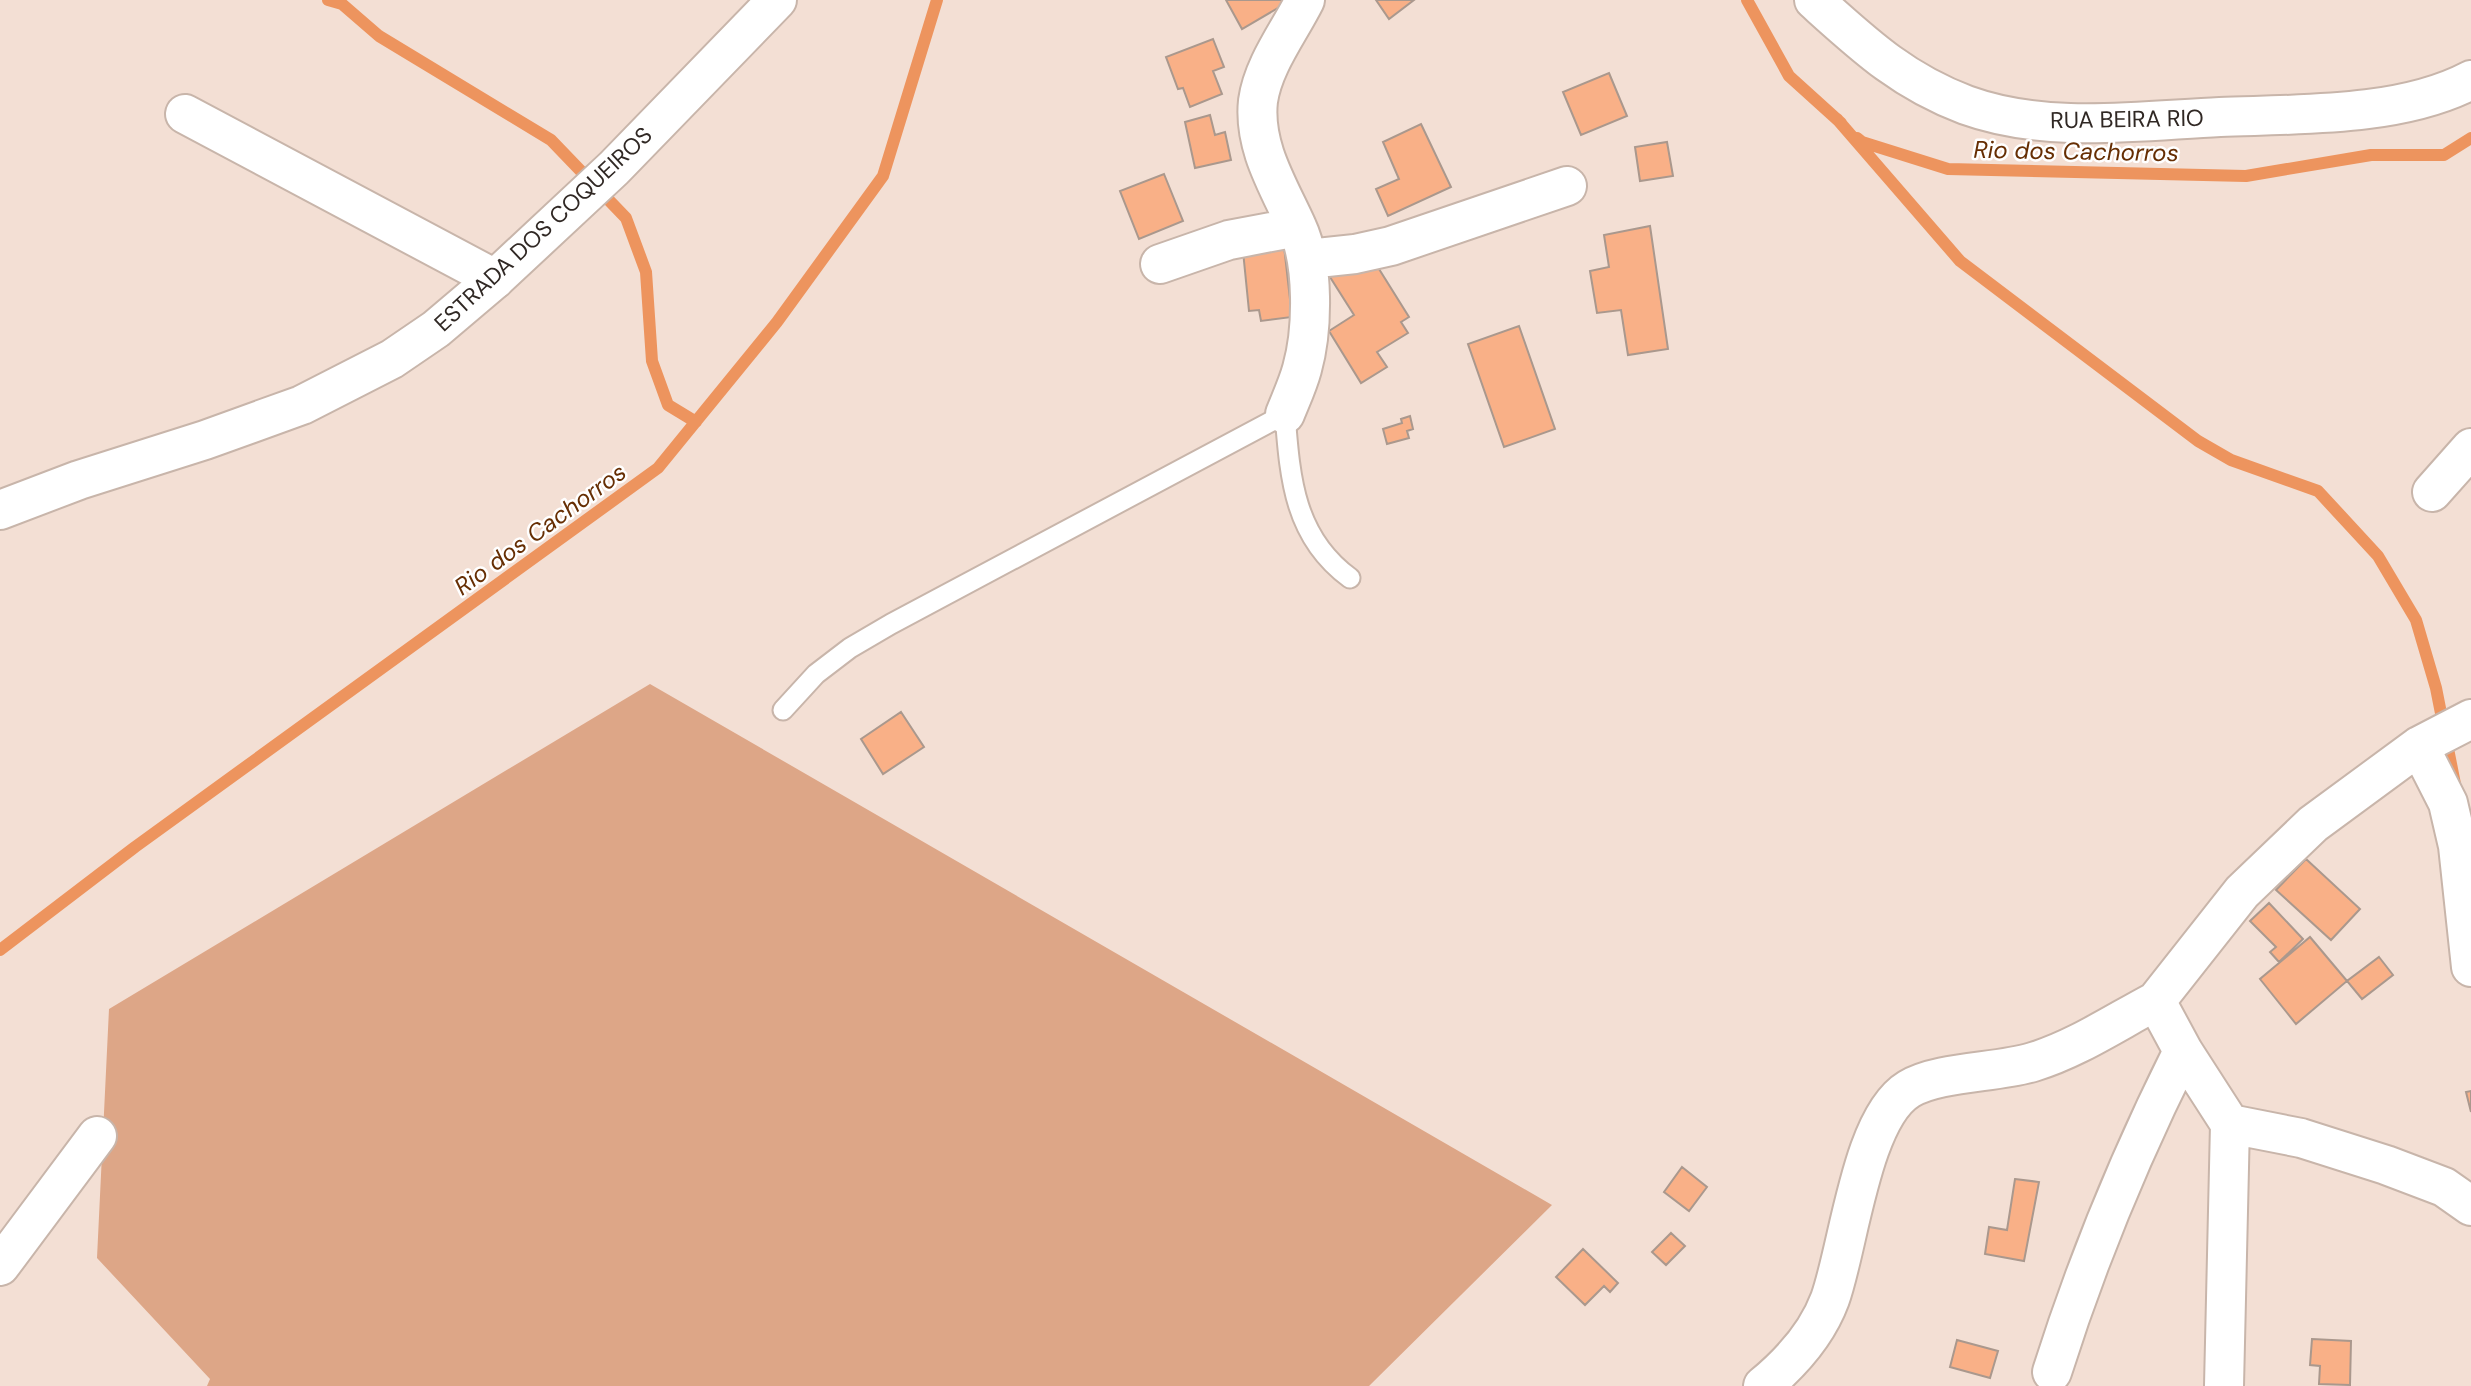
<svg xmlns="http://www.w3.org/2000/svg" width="2471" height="1386" font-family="'DM Sans',sans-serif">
<rect width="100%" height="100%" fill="#f3dfd4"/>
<path fill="#dda687" d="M650 684 1552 1205 1369 1386H207L210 1379 97 1258 109 1009Z"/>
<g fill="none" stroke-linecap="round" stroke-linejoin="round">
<path stroke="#ed945e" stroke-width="12" d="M328 0 342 4 379 36 551 140 626 218 646 272 652 361 668 405 696 422
M1747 0 1789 76 1841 123
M1837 119 1960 261 2198 441 2231 460 2318 491 2378 556 2416 620 2436 688 2455 784
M1857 138 1862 142 1948 169 2246 176 2371 155H2444L2471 138
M0 950 135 847 658 468 777 322 883 176 937 0"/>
</g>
<path fill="#f9b087" stroke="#aa988d" stroke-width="2" d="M1226 0H1290V1L1242 29Z
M1376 0H1414L1389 19Z
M1213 39 1224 67 1213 71 1222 94 1190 107 1183 88 1178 89 1166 57Z
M1609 73 1627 116 1581 135 1563 92Z
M1210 115 1215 135 1225 132 1231 160 1195 168 1185 122Z
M1421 124 1451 187 1388 216 1376 189 1399 179 1383 142Z
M1667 142 1673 176 1640 181 1635 147Z
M1164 174 1183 221 1139 239 1120 191Z
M1650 226 1668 349 1628 355 1621 310 1597 313 1590 271 1609 267 1604 235Z
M1284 246 1292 317 1261 321 1259 310 1249 311 1243 251Z
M1369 253 1409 317 1401 322 1408 333 1377 352 1387 367 1361 383 1329 331 1354 315 1330 277Z
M1519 326 1555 429 1504 447 1468 344Z
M1410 416 1413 429 1407 431 1409 438 1387 444 1383 429 1402 423 1401 419Z
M901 712 924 747 883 774 861 739Z
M2306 859 2360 909 2331 940 2276 890Z
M2269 903 2303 939 2279 962 2270 952 2276 947 2250 921Z
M2310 937 2347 981 2296 1024 2260 979Z
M2379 957 2393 975 2362 999 2347 981Z
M2471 1091V1112L2466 1092Z
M1682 1167 1707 1187 1689 1211 1664 1192Z
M2015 1179 2039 1182 2024 1261 1985 1254 1989 1227 2007 1230Z
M1671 1233 1685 1246 1666 1265 1652 1252Z
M1583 1249 1618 1283 1610 1292 1604 1286 1585 1305 1556 1277Z
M2312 1339 2351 1341 2350 1385 2319 1384 2320 1366 2310 1365Z
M1957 1340 1998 1351 1990 1378 1950 1367Z"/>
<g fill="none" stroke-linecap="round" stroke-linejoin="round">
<defs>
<path id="service" d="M783 710 816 674 850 648 891 624 1285 414C1290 478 1294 537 1350 578"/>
<path id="minor" d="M185 114 495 279
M1308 259 1355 254 1391 246 1567 186
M1160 264 1229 240 1297 227
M1285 414C1291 399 1298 384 1302 369 1313 330 1314 263 1297 227 1279 187 1253 147 1258 101 1263 65 1289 32 1305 0
M2432 492 2471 448
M2471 719 2419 746 2313 824 2242 892 2156 1001 2183 1051 2230 1124 2301 1138 2386 1165 2444 1187 2471 1206
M2419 746 2448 803 2458 846 2471 967
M0 1266 97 1136
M2052 1372C2087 1261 2131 1155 2183 1051
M1763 1386C1792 1362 1817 1334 1830 1299 1849 1246 1861 1118 1909 1089 1939 1071 1998 1073 2033 1062 2076 1049 2116 1022 2156 1001
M2224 1386 2230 1124"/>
<path id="tertiary" d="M1814 0C1864 45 1902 81 1966 105 2046 134 2137 121 2220 117 2298 114 2401 117 2471 80
M0 510 79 480 205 440 302 405 392 359 436 329 495 279 614 168 777 0"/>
</defs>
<use href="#service" stroke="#c8b5aa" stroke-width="23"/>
<use href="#minor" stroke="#c8b5aa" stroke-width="42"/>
<use href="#tertiary" stroke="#c8b5aa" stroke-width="42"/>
<use href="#service" stroke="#fff" stroke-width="19"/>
<use href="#minor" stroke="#fff" stroke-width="38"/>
<use href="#tertiary" stroke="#fff" stroke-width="38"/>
</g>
<g text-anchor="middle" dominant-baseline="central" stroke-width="5" stroke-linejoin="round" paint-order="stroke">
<g font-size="23" fill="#302824" stroke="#fff">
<text transform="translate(2127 119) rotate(-1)">RUA BEIRA RIO</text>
<text transform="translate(543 229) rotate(-43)">ESTRADA DOS COQUEIROS</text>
</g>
<g font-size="24" font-style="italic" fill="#662e03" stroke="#fff">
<text transform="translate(2076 151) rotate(1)">Rio dos Cachorros</text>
<text transform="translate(540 529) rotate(-36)">Rio dos Cachorros</text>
</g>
</g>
</svg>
